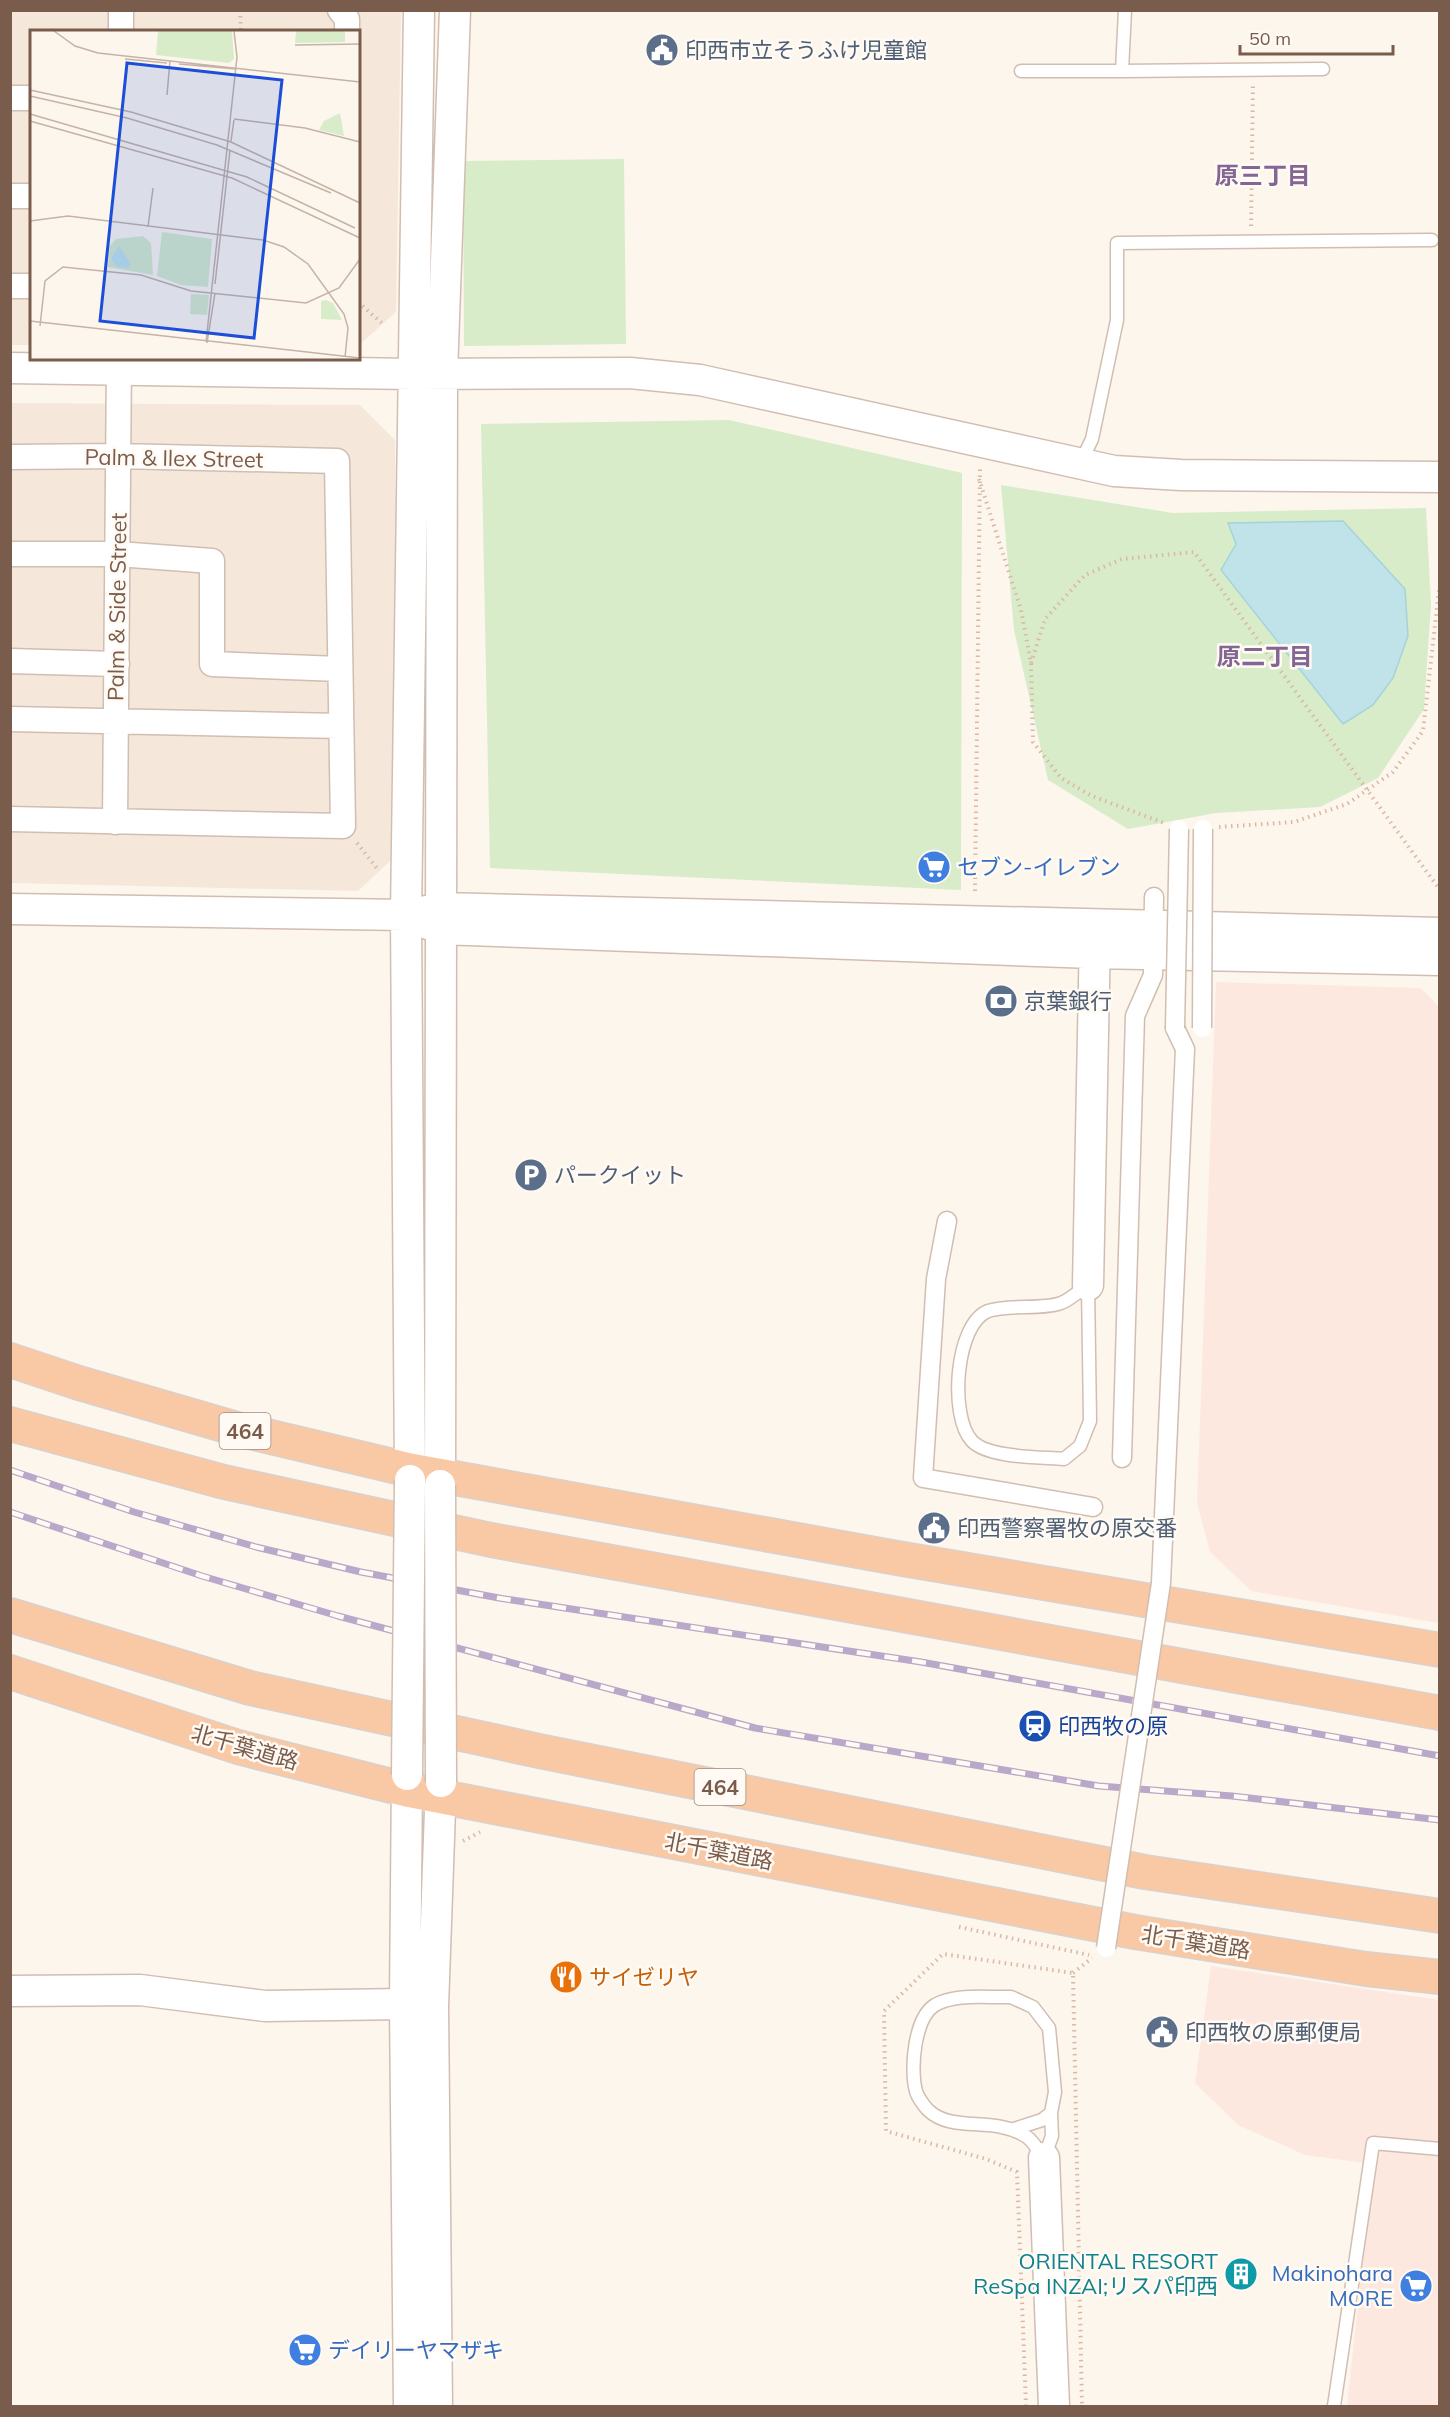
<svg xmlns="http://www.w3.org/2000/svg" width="1450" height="2417" font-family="Mulish,'Noto Sans JP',sans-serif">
<rect width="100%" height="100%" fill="#fdf6ec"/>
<path fill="#f5e8da" d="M11 11H401L396 312 358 346V32H32L31 345H11Z
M11 403 360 405 395 440 399 853 358 891 11 883Z"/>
<path fill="#fde8e0" d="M1216 982 1421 988 1439 1007V1623L1251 1591 1210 1552 1197 1503Z
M1211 1966 1439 2000V2406H1347L1373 2164 1305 2155 1238 2125 1195 2083Z"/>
<path fill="#d8ecc9" d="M624 159 626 344 464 346 463 161Z
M729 420 962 473 961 890 490 868 481 424Z
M1001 485 1173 513 1426 508 1431 605 1424 709 1378 778 1320 807 1216 813 1128 829 1048 780 1014 630Z"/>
<path fill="#bfe3e8" stroke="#a5d3da" stroke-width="1.5" d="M1343 521 1405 589 1408 636 1393 678 1373 705 1343 724 1221 570 1236 544 1228 523Z"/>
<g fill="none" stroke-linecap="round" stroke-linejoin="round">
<defs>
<path id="service" d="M1125 10 1122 71 1323 69
M1021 71H1122
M1081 462 1092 439 1117 320V243L1432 240
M1088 1285 1090 1421 1080 1446 1064 1459C1040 1457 988 1458 972 1441 949 1417 955 1324 988 1311 1008 1304 1043 1310 1061 1303 1070 1300 1080 1290 1088 1285Z
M1011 1997 1033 2007 1049 2028 1055 2092 1051 2113 1052 2136 1044 2158C1039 2152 1034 2142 1027 2137 995 2115 953 2134 928 2110 924 2106 917 2096 916 2091 910 2070 914 2018 935 2005 956 1993 987 1998 1011 1997Z
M1014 2129 1042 2120 1051 2113
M1334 2406 1373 2143 1440 2149"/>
<path id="pedestrian" d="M947 1221 936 1279 923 1478 1093 1507
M1122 1458 1135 1016 1153 975 1154 897
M1161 1583 1185 1049 1175 1028"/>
<path id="minor" d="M340 10 347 19V32
M121 32V10
M10 98H32
M10 196H32
M10 286H32
M10 457 118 456 337 461 343 826 10 819
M10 554H118L212 561V664L340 669
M10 661 117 664
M10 719 341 726
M115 822 119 358"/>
<path id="tertiary" d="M10 368 414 374 630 373 700 380 1114 471 1181 475 1440 477
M10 909 406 915 442 908 1440 933
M423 922 441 929 1093 953 1440 960
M1088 1285 1095 933
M410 1480 406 915 419 10
M440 1485 442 374 455 10
M407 1775 405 2004 409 2406
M10 1991 140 1990 265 2006 405 2004
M1044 2158 1054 2406
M437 2406 433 2007 441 1782"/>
<path id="trunk" d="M10 1360 79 1383 237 1429 410 1470 897 1558 1440 1650
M10 1424 224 1482 491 1540 1440 1713
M10 1615 250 1688 539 1751 1145 1872 1440 1916
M10 1672 238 1747 407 1790 1135 1932 1366 1969 1440 1977"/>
</defs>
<use href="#service" stroke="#d1beb0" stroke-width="15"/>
<use href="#pedestrian" stroke="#d1beb0" stroke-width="21"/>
<use href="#minor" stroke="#d1beb0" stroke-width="27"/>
<use href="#tertiary" stroke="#d1beb0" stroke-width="33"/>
<use href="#trunk" stroke="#dad1cd" stroke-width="36"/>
<path stroke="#d9b8a5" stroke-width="4" stroke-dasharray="1.5 4.5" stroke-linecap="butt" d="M240 10 241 32
M1251 226 1253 84
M358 302 384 325
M979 479 1021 610 1031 663 1033 742 1061 778 1092 796 1164 823
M1031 663 1045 619 1085 575 1122 559 1194 552 1440 890
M357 843 379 871
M975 891 980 467
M463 1841 480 1832
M959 1927 1089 1955
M1073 1973 1092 1958
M1026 2406 1017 2172 986 2159 886 2131 884 2011 943 1954 1073 1973 1082 2406"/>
<use href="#service" stroke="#fff" stroke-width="12"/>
<use href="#pedestrian" stroke="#fff" stroke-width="18"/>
<use href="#minor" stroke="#fff" stroke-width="24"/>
<use href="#tertiary" stroke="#fff" stroke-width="30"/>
<use href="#trunk" stroke="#f9c8a4" stroke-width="33"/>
<defs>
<path id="rail" d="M10 1470 134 1512 256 1547 361 1572 499 1598 921 1662 1440 1756
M10 1512 202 1576 338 1616 755 1728 1099 1786 1232 1796 1440 1820"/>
</defs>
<use href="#rail" stroke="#b9a8c9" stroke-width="7"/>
<use href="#rail" stroke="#fffaf3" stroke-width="4.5" stroke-dasharray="14" stroke-linecap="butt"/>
<defs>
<path id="pedestrian-bridge" d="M1175 1028 1179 829
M1202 1028 1203 829
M1106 1948 1161 1583"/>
<path id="tertiary-bridge" d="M440 1485 441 1782
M407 1775 410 1480"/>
</defs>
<use href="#pedestrian-bridge" stroke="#d1beb0" stroke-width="21" stroke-linecap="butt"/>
<use href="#tertiary-bridge" stroke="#d1beb0" stroke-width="33" stroke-linecap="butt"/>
<path stroke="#d9b8a5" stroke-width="4" stroke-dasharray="1.5 4.5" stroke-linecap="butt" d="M1219 827 1294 822 1347 804 1393 772 1423 731 1439 590"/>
<use href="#pedestrian-bridge" stroke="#fff" stroke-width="18"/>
<use href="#tertiary-bridge" stroke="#fff" stroke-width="30"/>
</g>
<defs>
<symbol id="civic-disc" viewBox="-11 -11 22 22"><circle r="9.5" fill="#5c6f8a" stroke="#fffaf3"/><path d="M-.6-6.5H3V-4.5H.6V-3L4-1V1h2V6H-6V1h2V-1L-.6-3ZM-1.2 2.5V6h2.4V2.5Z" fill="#fff"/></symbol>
<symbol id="supermarket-disc" viewBox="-11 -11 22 22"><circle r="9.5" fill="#3f7fe0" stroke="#fffaf3"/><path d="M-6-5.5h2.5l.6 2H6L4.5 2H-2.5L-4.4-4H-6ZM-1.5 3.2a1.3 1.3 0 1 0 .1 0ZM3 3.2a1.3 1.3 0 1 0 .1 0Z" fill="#fff"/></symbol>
<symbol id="bank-disc" viewBox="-11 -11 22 22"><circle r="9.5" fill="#5c6f8a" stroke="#fffaf3"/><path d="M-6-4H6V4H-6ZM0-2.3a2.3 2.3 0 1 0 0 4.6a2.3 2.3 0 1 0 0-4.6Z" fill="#fff"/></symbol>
<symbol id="parking-disc" viewBox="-11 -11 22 22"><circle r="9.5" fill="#5c6f8a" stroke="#fffaf3"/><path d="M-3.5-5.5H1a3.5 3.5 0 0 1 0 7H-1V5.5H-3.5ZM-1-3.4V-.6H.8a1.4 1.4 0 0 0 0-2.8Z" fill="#fff"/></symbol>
<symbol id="station-disc" viewBox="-11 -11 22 22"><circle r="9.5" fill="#1a4fb4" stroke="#fffaf3"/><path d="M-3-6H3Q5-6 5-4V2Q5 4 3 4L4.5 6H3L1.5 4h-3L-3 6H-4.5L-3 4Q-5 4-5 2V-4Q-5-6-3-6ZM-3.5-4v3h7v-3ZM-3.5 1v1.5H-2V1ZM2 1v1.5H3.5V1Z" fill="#fff"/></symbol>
<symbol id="restaurant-disc" viewBox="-11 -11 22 22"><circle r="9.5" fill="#e8710a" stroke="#fffaf3"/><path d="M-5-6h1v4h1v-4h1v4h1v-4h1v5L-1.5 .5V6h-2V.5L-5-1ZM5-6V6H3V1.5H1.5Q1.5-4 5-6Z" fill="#fff"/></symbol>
<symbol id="building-disc" viewBox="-11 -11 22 22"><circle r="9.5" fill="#0f9aa8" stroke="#fffaf3"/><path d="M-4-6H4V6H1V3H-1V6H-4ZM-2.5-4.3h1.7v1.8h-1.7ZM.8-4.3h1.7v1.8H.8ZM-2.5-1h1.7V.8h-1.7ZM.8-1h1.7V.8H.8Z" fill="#fff"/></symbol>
</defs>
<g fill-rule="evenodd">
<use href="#civic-disc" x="643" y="31" width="38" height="38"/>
<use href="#supermarket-disc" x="915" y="848" width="38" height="38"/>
<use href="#bank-disc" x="982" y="982" width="38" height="38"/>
<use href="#parking-disc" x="512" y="1156" width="38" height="38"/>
<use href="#civic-disc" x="915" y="1509" width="38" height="38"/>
<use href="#station-disc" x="1016" y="1707" width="38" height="38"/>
<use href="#restaurant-disc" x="547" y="1958" width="38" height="38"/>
<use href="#civic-disc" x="1143" y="2013" width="38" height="38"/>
<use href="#building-disc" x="1222" y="2255" width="38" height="38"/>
<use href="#supermarket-disc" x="1397" y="2267" width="38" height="38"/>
<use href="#supermarket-disc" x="286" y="2331" width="38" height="38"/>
</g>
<g text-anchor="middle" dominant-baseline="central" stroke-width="5" stroke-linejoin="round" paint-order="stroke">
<g fill="#fffaf3" stroke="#a28b7f" stroke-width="1.5">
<rect x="219.5" y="1413" width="51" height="36" rx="4.5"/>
<rect x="694.5" y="1769" width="51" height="36" rx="4.5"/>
</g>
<g font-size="21" font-weight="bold" fill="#7a5c4d">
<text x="245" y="1431">464</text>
<text x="720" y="1787">464</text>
</g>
<g font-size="22" fill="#4e5e75" stroke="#fffaf3" text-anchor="start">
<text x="685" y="50">印西市立そうふけ児童館</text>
<text x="1024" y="1001">京葉銀行</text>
<text x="554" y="1175">パークイット</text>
<text x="957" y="1528">印西警察署牧の原交番</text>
<text x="1185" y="2032">印西牧の原郵便局</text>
</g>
<g font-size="22" fill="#7a5c4d" stroke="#fffaf3">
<text transform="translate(174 458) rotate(1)">Palm &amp; Ilex Street</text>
<text transform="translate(117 607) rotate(-89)">Palm &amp; Side Street</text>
<text transform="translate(245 1747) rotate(16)">北千葉道路</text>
<text transform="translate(719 1851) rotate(11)">北千葉道路</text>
<text transform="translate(1196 1942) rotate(9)">北千葉道路</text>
</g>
<g font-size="22" fill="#366cbe" stroke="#fffaf3" text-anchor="start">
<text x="957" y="867">セブン-イレブン</text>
<text x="1393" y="2273" text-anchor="end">Makinohara<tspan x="1393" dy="25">MORE</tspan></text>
<text x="328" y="2350">デイリーヤマザキ</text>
</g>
<g font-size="22" fill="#164399" stroke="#fffaf3" text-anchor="start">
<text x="1058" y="1726">印西牧の原</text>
</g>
<g font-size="22" fill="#c56008" stroke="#fffaf3" text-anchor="start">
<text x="589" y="1977">サイゼリヤ</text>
</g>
<g font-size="22" fill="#0d838f" stroke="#fffaf3" text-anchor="end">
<text x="1218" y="2261">ORIENTAL RESORT<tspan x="1218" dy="25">ReSpa INZAI;リスパ印西</tspan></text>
</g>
<g font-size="24" font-weight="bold" fill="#846695" stroke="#fffaf3">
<text x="1263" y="175">原三丁目</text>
<text x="1265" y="656">原二丁目</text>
</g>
</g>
<g transform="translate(30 30)">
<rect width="330" height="330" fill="#fdf6ec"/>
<path d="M128 1H202L204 29 199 33 126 25ZM266 1H315V12L265 13ZM310 83 314 106 289 100 294 91ZM132 202 182 209 178 257 151 255 127 246ZM113 206 121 213 123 245 78 237 80 216 86 209ZM161 264 179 265 177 285 160 284ZM296 270 303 273 312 290 291 289V271Z" fill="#d8ecc9"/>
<path d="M89 215 100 233 99 238 87 237 81 229Z" fill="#bfe3e8"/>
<path fill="none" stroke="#c5b3a7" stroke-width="1.5" d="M24 1 45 16 68 23 330 52M265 15 330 14M95 29 137 33M149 34 206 39M0 60 101 82 201 112 330 173M137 65 140 30M0 66 97 88 187 115 301 163M0 84 217 147 325 198M204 89 275 98 330 112M0 91 202 148 330 208M201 111 204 90M0 191 38 186 233 210 254 217 278 234 314 284 318 298 315 327M118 197 123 158M185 254 200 120M0 291 330 328M10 296 15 251 33 237 111 245 161 261 276 273 309 258 330 229M176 312 207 27 204 1M177 313 185 263"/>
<path fill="#1d4ed8" fill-opacity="0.15" stroke="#1d4ed8" stroke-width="3" d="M97 33 252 50 224 308 70 291Z"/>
<rect width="330" height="330" fill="none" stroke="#7a5c4d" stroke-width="3"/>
</g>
<rect width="1450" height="2417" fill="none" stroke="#7a5c4d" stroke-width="24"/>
<path d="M1240 45v9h153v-9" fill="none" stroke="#7a5c4d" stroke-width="3"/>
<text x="1249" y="45" font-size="18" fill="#7a5c4d" stroke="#fffaf3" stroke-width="4.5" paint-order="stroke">50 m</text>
</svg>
